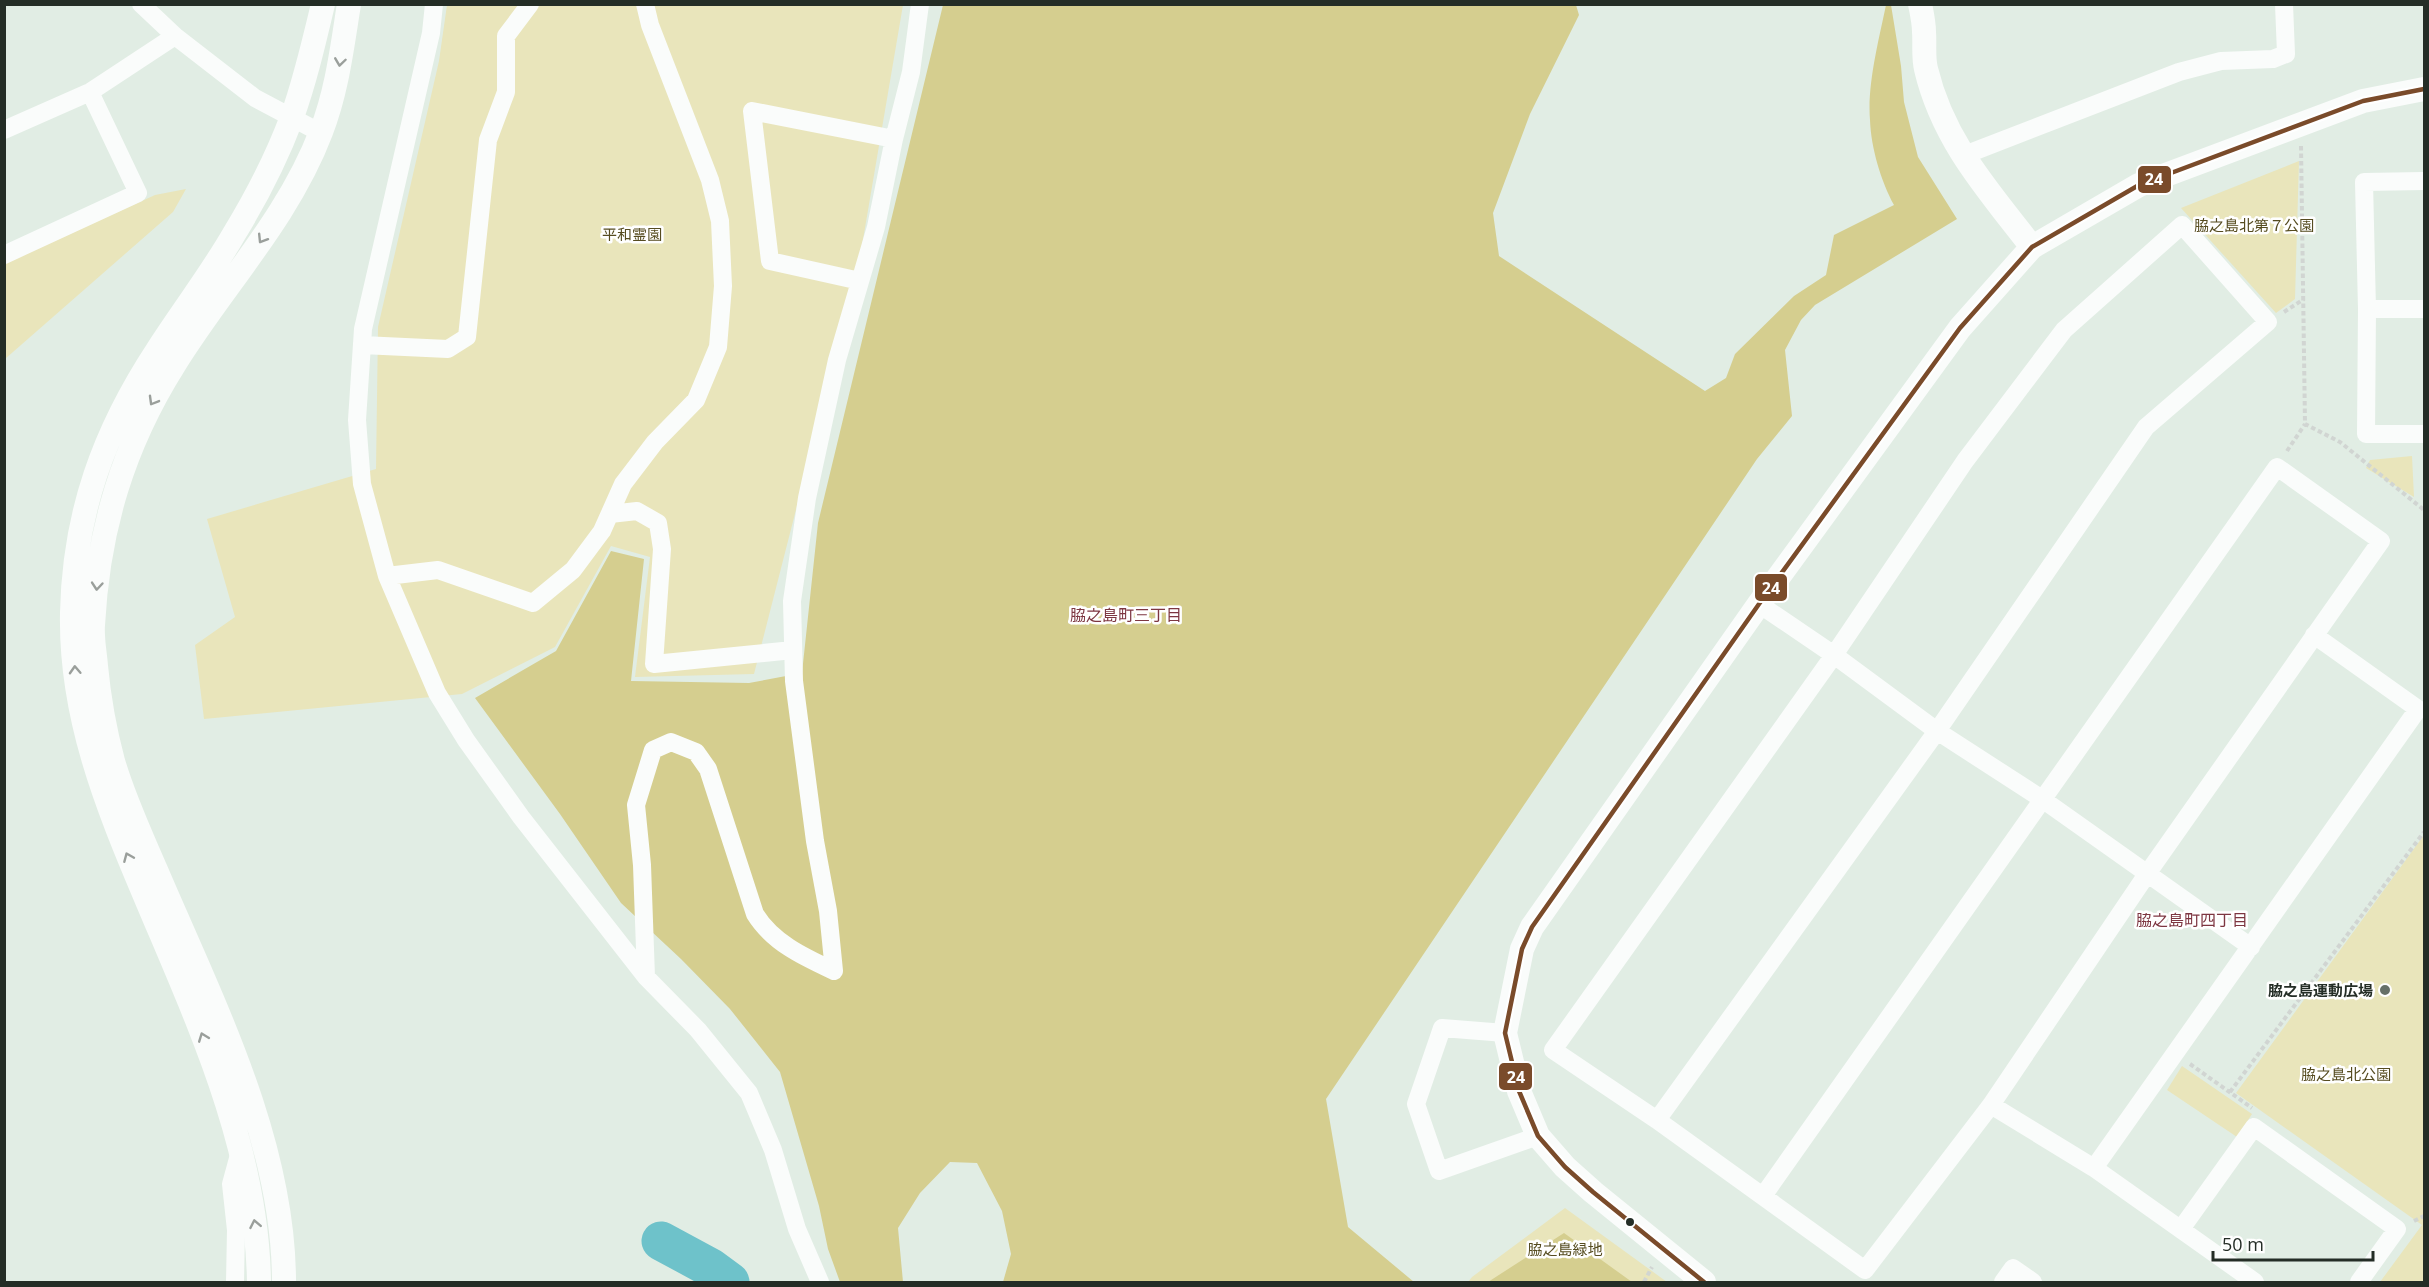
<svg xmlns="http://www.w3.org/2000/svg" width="2429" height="1287" font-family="'Open Sans','Noto Sans JP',sans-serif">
<rect width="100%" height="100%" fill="#e1ede4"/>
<path fill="#e9e5bb" d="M447 5H903L859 263 754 674 635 677 650 557 611 546 555 647 462 694 204 719 195 645 235 617 207 519 376 469 378 327 439 61Z
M2299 161 2295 299 2276 313 2181 208Z
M186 189 173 212 5 359 4 264 155 195Z
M2412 456 2414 497 2366 468 2370 460Z
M2424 835V1282H2380L2422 1225 2236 1093Z
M2182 1066 2252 1114 2237 1137 2167 1090Z
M1565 1208 1667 1282H1468L1472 1277Z"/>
<path fill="#d5ce8f" d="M943 5H1576L1579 15 1530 114 1493 213 1499 256 1705 391 1726 378 1735 354 1794 296 1826 275 1834 235 1894 205C1881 181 1871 148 1870 120 1867 85 1879 39 1886 5H1891L1901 66 1904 102 1918 157 1957 219 1815 305 1801 320 1785 350 1792 416 1757 459 1326 1099 1348 1227 1414 1282H1003L1011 1254 1002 1211 977 1163 950 1162 920 1193 898 1228 903 1282H840L828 1249 819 1206 780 1072 730 1009 681 959 621 903 560 814 475 698 556 651 611 551 644 559 631 681 749 683 802 673 818 523Z
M1564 1233 1632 1282H1488Z"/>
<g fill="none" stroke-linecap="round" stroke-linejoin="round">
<path stroke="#6ec2ca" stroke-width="39" d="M661 1241 711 1268 730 1282"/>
<path stroke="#d1d5d2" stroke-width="4" stroke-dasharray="4.5 3" stroke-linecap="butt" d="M2301 146 2305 424 2340 442 2424 510
M2284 312 2304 299
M2287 451 2305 424
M2190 1064 2252 1108
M2230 1092 2424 832
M2414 1221 2424 1216
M1644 1282 1652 1267"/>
<path stroke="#fafcfb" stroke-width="18" d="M141 4 175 36 255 98 321 133
M434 4 431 33 363 329 357 420 362 484 387 576 437 693 466 740 521 817 646 977 698 1030 749 1093 773 1150 797 1229 820 1282
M4 130 90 92 175 36
M1962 156 2179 72 2221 61 2273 59 2286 54 2284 4
M2424 181 2364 182 2367 309 2366 434H2424
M4 255 138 193 90 92
M860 281 770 261 752 111 894 139
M2367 309H2424
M362 345 448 349 467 337 488 140 506 92V36L530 4
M610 514 637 511 658 523 662 549 654 664 793 650
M387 576 438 570 533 603 573 570 602 531 623 484 655 442 696 400 718 347 723 286 720 221 710 180 650 25 645 4
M1759 604 1834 655 1937 731 2042 799 2251 947
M646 977 642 865 636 805 653 750 671 742 696 752 708 769 755 914C773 943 804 957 834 971L828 911 815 841 794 681 792 601 807 498 837 360 876 227 894 139 911 72 920 4
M1505 1033 1442 1028 1416 1104 1439 1171 1538 1136
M1991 1105 2094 1168 2255 1282
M1657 1120 1937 731 2146 427 2268 322 2182 225 2064 330 2042 359 1965 461 1834 655 1553 1050 1657 1120 1865 1270 1991 1105 2147 874 2381 541 2277 467 1763 1196
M2094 1168 2418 709 2314 635
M2181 1229 2254 1127 2397 1229 2359 1282
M235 1282 236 1230 231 1184 240 1151
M2003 1282 2013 1268 2033 1282"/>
<path stroke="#fafcfb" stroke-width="24" d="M1920 4C1922 14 1924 23 1924 32 1925 44 1923 57 1926 69 1943 141 1988 190 2032 247
M259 1282C257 1146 197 1020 145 896 106 804 70 715 72 613 74 513 104 431 158 349 183 310 211 274 234 234 256 198 277 157 292 117 305 81 314 42 323 4
M284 1282C284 1140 211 999 156 870 141 835 124 799 113 761 105 731 99 698 96 666 95 653 92 639 93 625 98 530 123 446 174 365 222 287 288 219 321 132 337 91 342 48 349 4
M1704 1282 1593 1192 1565 1167 1538 1136 1519 1091 1505 1033 1522 949 1532 927 1759 604 1960 328 2032 247 2139 185 2363 101 2424 89"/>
<defs>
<path id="bus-1" d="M1704 1282 1593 1192 1565 1167 1538 1136 1519 1091 1505 1033 1522 949 1532 927 1759 604 1960 328 2032 247 2139 185 2363 101 2424 89"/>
</defs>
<use href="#bus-1" stroke="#fff" stroke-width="9"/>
<use href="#bus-1" stroke="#7a4b2a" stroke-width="4.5"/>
</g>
<defs><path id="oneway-chevron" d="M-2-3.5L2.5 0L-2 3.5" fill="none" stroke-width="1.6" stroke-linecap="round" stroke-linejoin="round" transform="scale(1.5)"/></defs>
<g stroke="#9a9f9b">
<use href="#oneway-chevron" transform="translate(340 62) rotate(98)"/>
<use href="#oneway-chevron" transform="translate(262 239) rotate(122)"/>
<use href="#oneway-chevron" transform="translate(153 401) rotate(120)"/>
<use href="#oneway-chevron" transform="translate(97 586) rotate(95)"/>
<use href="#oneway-chevron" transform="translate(75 670) rotate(-93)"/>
<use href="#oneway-chevron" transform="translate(128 857) rotate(-113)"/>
<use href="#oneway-chevron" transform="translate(203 1037) rotate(-111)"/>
<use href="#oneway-chevron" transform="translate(255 1224) rotate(-101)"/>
</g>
<circle fill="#667068" stroke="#fff" stroke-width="2" cx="2385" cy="990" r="6"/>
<circle fill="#242d26" stroke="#fff" stroke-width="2" cx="1630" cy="1222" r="5"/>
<g text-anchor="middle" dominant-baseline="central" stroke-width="5" stroke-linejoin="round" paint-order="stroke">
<g font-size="15" fill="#564c20" stroke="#fff">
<text x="2254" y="225">脇之島北第７公園</text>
<text x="632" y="234">平和霊園</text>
<text x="2346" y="1074">脇之島北公園</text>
<text x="1565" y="1249">脇之島緑地</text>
</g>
<g font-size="15" font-weight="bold" fill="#242d26" stroke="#fff" text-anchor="end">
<text x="2373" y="990">脇之島運動広場</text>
</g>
<g font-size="16" fill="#7d3641" stroke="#fff">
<text x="1126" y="615">脇之島町三丁目</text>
<text x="2192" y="920">脇之島町四丁目</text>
</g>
</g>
<g stroke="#fff" stroke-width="2">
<rect x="2137" y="165" width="35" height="29" rx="6" fill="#7a4b2a"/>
<rect x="1754" y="573" width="34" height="29" rx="6" fill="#7a4b2a"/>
<rect x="1498" y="1062" width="35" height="29" rx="6" fill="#7a4b2a"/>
</g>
<g font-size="16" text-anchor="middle" font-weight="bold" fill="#fff">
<text x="2154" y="185">24</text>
<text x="1771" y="594">24</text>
<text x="1516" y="1083">24</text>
</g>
<rect width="2429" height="1287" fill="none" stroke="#242d26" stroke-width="12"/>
<path d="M2213 1251v9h160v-9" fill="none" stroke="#242d26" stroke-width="3"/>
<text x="2222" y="1251" font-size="18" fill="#242d26" stroke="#ffffff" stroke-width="4.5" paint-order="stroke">50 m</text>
</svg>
